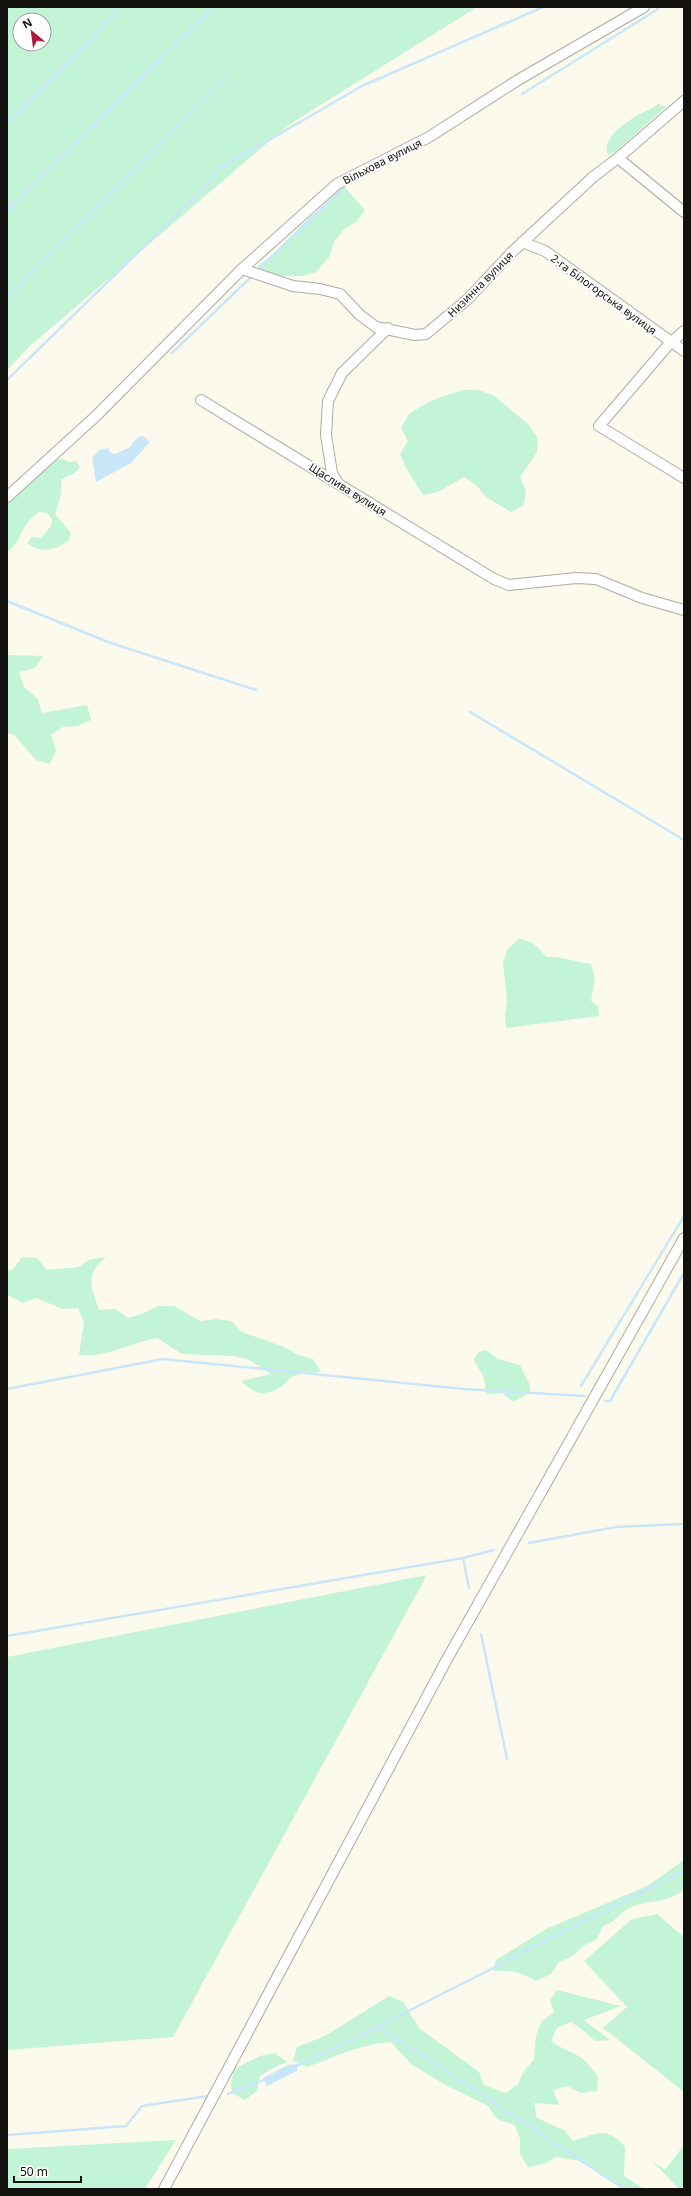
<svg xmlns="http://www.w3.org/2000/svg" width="691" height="2196" font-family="'Noto Sans',sans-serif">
<rect width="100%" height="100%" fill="#fcfaed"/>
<path fill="#c3f4d7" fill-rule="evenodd" d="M7 7H477L287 126 30 346 7 370ZM20 20H44V44H20Z
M659 104 666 107 616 151 608 155C598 133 644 112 659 104Z
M343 185 365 210 356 222 343 230 334 242 329 257 316 272 303 276H271L259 270 258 266 271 256 312 215 319 214Z
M463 390H478L493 395 528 424 537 437V452L520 477 526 491 524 505 511 512 486 497 476 485 464 477 438 492 423 495 406 468 400 454 408 441 401 428 409 414 422 406 435 399Z
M61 458 68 462 76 461 80 467 75 473 61 479V494L55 514 71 533 69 540C57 550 40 554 27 543L32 537 41 538 51 526 52 519 47 513 39 512C19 525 23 541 7 552V503L54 461Z
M7 655 43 656 35 668 19 672 24 687 38 699 42 713 87 705 91 720 78 726 63 727 51 735 56 750 50 764 36 760 14 735 7 733Z
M519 938 534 944 547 957C562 956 575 962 591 964L595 979 591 1001 598 1006 599 1016 506 1028 505 1016 507 1000 503 963 507 950Z
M22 1257 37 1258 47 1270 78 1267 91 1259 106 1257C84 1276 91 1285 99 1310L115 1309 128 1318 142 1314 158 1306H174L200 1321 216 1319 231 1321 242 1332 284 1347 298 1355 313 1359 321 1372C312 1372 302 1373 294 1376 289 1378 286 1383 282 1386 265 1398 254 1394 241 1381L271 1374 248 1359 232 1356 182 1354 157 1338C129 1343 107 1358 79 1355L84 1322 78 1308 63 1309 36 1298 23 1303 7 1295V1271L13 1269Z
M486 1350 498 1359 520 1365 530 1385V1393L513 1402 502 1393 487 1394C485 1389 485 1384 484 1379 482 1370 475 1367 474 1358L479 1352Z
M427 1575 173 2037 7 2050V1657Z
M684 1860V1890C663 1905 651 1899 631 1907 620 1912 613 1924 603 1926L597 1939 583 1946 573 1956 559 1962 551 1974 536 1981C521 1972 510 1970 493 1971L496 1960 546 1929 647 1886Z
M657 1914 684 1937V2092L603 2028 627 2007 584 1961 632 1919Z
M557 1990 621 2006 584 2020 610 2040 595 2041 584 2031 571 2022 557 2028 551 2041C560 2048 568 2050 577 2055 586 2060 592 2069 598 2077L597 2091 581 2093 567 2086 553 2090 559 2104 563 2105 534 2103 537 2118 564 2130 573 2141C597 2134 606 2125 625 2147L624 2176 644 2189H625L585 2162 557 2157 543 2164 528 2167 520 2154V2139L515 2125 497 2119 488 2106 447 2086 411 2064 391 2042C361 2044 334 2057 307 2067L293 2061 297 2047 325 2036 389 1996 403 2002 419 2028 479 2072 484 2085 506 2093 518 2084 524 2071 534 2059 536 2035 542 2021 554 2012 550 2000Z
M275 2053 287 2062 273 2068 260 2076 257 2091 245 2100 232 2093 231 2084 234 2069 260 2056Z
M176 2140 145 2189H7V2149Z
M683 2146 684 2189H679L651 2160 665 2170Z"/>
<path fill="#c9e7f8" d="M143 436 150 442 131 463 96 482 92 458 99 450 108 448 110 452 115 454 130 447 138 437Z
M297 2064V2071L267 2086 263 2078 288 2065Z"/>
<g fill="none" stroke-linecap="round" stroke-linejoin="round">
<path stroke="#c9e7f8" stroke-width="2.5" d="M522 94 658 9
M7 124 122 7
M7 211 214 7
M258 270 341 190
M7 298 224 79
M172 353 251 277
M7 380 204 188 219 169 362 86 543 7
M7 601 108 642 256 690
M470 712 684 840
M581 1386 684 1216
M7 1389 163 1359 464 1389 585 1396
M605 1401H610L684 1273
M529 1543 616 1527 684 1524
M463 1558 469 1588
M481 1634 507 1759
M7 1636 463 1558 494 1550
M379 2026 684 1871
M294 2067 379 2027 624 2189
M228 2094 266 2079
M7 2135 126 2126 142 2106 208 2096"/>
<defs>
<path id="street" d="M618 158 684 212
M522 242 545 251 684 351
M242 269 293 286 320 289 340 294 360 315 376 327 415 335 426 334 468 299 511 253 593 177 618 158 684 101
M684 331 670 343 599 426 684 478
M201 400 494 579 509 585 576 578 596 579 642 598 684 610
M338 483 332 473 326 435 328 401 342 373 388 328
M7 497 96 416 242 269 337 184 429 137 518 80 644 7
M164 2189 446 1661 684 1238"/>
</defs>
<use href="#street" stroke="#aeab9f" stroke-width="12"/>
<use href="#street" stroke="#fff" stroke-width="10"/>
</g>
<g text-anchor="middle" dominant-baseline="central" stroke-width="3.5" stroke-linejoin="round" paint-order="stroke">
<g font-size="11" fill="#12110d" stroke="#fff">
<text transform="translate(382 161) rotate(-27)">Вільхова вулиця</text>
<text transform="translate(480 284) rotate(-45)">Низинна вулиця</text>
<text transform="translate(604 294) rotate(36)">2-га Білогорська вулиця</text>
<text transform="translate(348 489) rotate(32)">Щаслива вулиця</text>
</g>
</g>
<rect width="691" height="2196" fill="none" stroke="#12110d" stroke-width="16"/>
<g transform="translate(32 32) rotate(331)"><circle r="19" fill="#ffffff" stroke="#a0a09e"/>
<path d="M0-3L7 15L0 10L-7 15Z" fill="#ad193b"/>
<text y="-6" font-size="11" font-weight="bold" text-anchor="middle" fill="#12110d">N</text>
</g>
<path d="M14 2176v6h67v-6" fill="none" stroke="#12110d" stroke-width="2"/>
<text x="20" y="2176" font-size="12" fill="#12110d" stroke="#ffffff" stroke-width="3" paint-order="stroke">50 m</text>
</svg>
